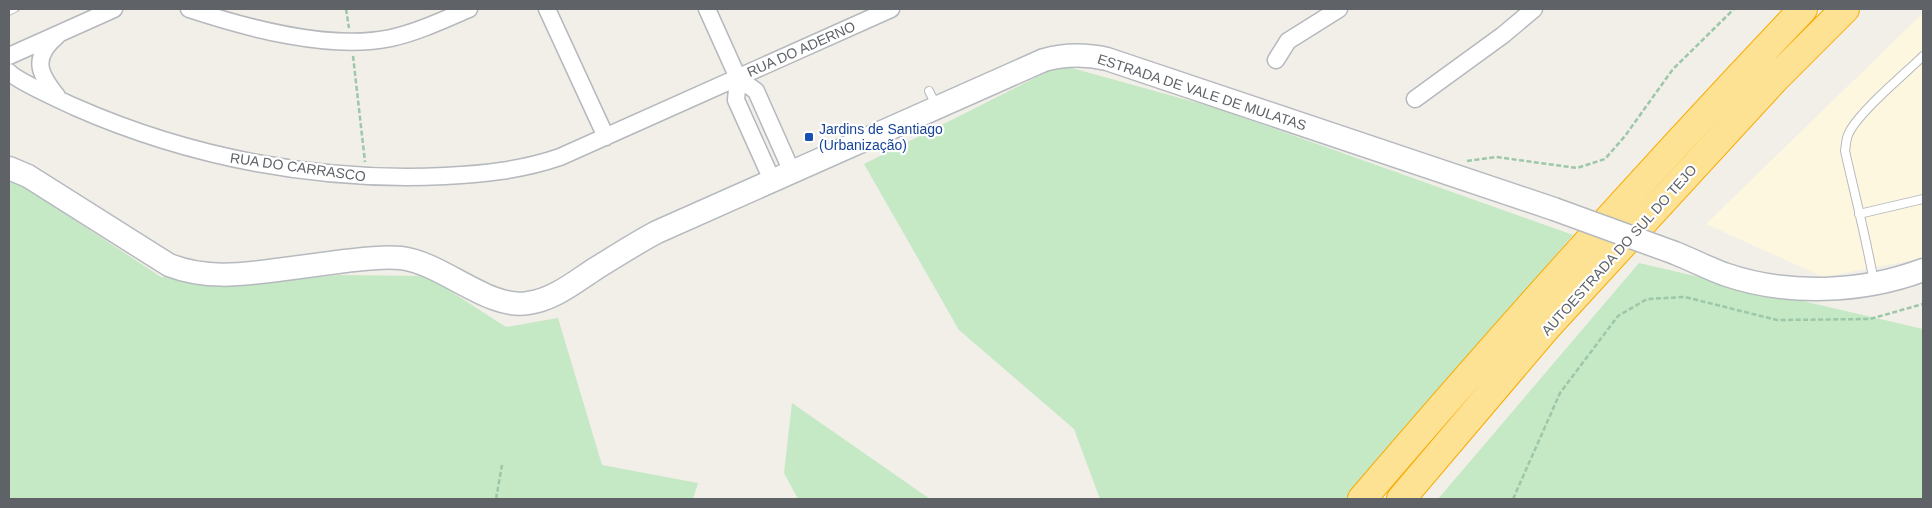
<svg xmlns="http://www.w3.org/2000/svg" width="1932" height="508" font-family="Helvetica,sans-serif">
<rect width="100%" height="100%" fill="#f1efe8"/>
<path fill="#fef7e0" d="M1923 13V258L1823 277 1706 224Z"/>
<path fill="#c5e8c5" d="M1061 65 1216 108 1573 235 1346 499H1100L1074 429 959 330 864 164Z
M9 182 20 184 161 277 269 282 339 275 427 276 506 327 558 318 602 465 698 483 693 499H9Z
M1639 263 1923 329V499H1438Z
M792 403 930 499H798L784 473Z"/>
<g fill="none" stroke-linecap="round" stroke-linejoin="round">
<defs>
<path id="lane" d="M929 91 936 105
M1859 214 1923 199
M1874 282C1866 238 1855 195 1845 151 1846 145 1846 140 1848 135 1856 114 1905 74 1923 56"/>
<path id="street" d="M189 9C247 28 330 51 391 38 418 32 443 20 469 9
M547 9 606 137
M707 9 738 78 736 100 772 180
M9 56 114 9
M1276 60 1288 41 1339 9
M9 72C17 81 62 101 75 107 191 158 318 182 445 176 485 174 522 170 560 157L891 9
M738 78 756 91 792 172
M57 96C39 74 31 58 57 36
M1415 99 1503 35 1534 9"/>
<path id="secondary" d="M9 168 28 176 169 265C205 279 239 275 277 270 299 267 322 264 345 261 363 259 382 256 401 258 443 263 488 310 528 303 553 300 575 282 595 269 616 256 636 243 657 232L1044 60C1066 54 1085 54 1107 59L1554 209
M1675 253C1692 260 1708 268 1724 274 1787 296 1862 293 1923 270"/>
<path id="highway" d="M1362 499C1505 332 1652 168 1803 9
M1401 499 1547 327 1774 80 1845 9"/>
</defs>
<use href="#lane" stroke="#b5b8bc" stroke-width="10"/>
<use href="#street" stroke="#b5b8bc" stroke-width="19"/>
<use href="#secondary" stroke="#b6babf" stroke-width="25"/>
<use href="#highway" stroke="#f9ab00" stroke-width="30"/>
<path stroke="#9cc7a9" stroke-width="2.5" stroke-dasharray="5 2.5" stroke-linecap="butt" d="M346 9 349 28
M353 56 365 162
M1467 161 1496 157 1577 168 1605 159 1625 136 1673 69 1734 9
M496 499 502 465
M1513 499 1560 393 1618 316 1647 299 1685 297 1777 320 1870 319 1923 304"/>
<use href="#lane" stroke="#fff" stroke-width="8"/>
<use href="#street" stroke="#fff" stroke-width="16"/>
<use href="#secondary" stroke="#fff" stroke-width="22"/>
<use href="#highway" stroke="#fde293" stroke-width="28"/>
<defs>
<path id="rail" d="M9 13 17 9"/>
</defs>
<use href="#rail" stroke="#b6b7b8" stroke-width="5.5"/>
<use href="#rail" stroke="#fff" stroke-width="4" stroke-dasharray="11" stroke-linecap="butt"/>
<defs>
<path id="secondary-bridge" d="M1554 209 1675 253"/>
</defs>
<use href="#secondary-bridge" stroke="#b6babf" stroke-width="25" stroke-linecap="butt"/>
<use href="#secondary-bridge" stroke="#fff" stroke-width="22"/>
</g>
<rect fill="#1a4fb4" stroke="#fff" stroke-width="2" x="804" y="132" width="10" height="10" rx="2.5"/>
<g text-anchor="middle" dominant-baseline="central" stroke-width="4.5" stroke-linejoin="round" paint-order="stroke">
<g font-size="14" fill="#5f6368" stroke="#fff">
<text transform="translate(801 49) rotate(-24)">RUA DO ADERNO</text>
<text transform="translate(1202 92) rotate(18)">ESTRADA DE VALE DE MULATAS</text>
<text transform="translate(298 167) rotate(8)">RUA DO CARRASCO</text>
<text transform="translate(1619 250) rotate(-48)">AUTOESTRADA DO SUL DO TEJO</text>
</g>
<g font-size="14" fill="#164399" stroke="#fff" text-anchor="start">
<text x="819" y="129">Jardins de Santiago<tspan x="819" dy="16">(Urbanização)</tspan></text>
</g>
</g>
<rect width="1932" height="508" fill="none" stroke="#5f6368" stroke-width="20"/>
</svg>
